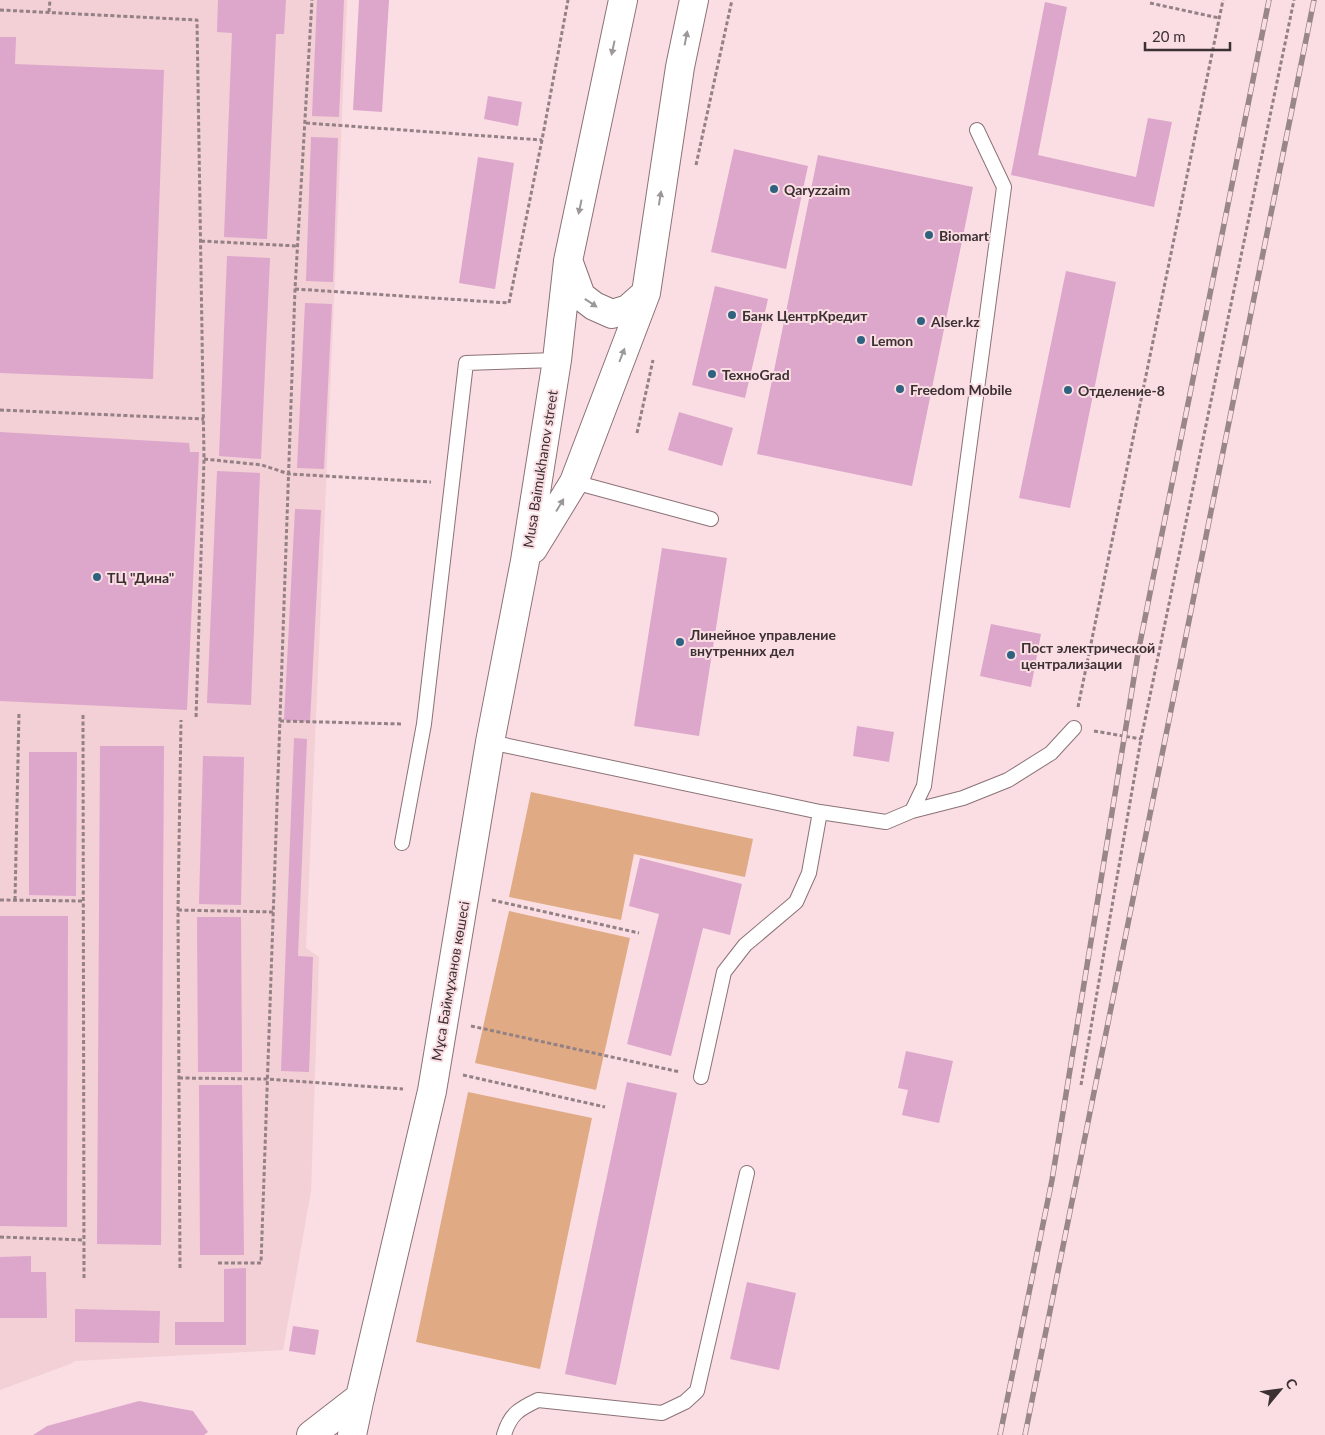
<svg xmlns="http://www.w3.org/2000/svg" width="1325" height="1435" font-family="Lato,sans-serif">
<rect width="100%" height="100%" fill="#fadee3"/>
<path fill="#f3cfd6" d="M0 0H347L306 948 319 957 311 1191 283 1350 75 1361 70 1364 0 1390Z"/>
<path fill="#e0aa84" d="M531 792 753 839 745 877 634 854 621 920 509 897Z
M509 911 630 938 596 1090 475 1063Z
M468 1092 592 1118 540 1369 416 1342Z"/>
<path fill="#dda6cb" d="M218 0H286L284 34H276L267 239 224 237 232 33 217 32Z
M317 0H344L339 117 312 116Z
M359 0H389L382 112 353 110Z
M1045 2 1067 7 1038 155 1136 177 1148 118 1172 122 1154 207 1011 175Z
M0 37H16L15 64 164 70 153 379 0 373Z
M488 96 522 102 518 126 484 119Z
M311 137 338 138 333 282 306 281Z
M734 149 808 166 786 269 711 252Z
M818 155 973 187 912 486 757 454Z
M478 157 514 163 495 289 459 283Z
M227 256 270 258 261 459 219 456Z
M1066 271 1116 282 1070 508 1019 498Z
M715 286 768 299 745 398 692 385Z
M305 303 332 304 324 469 297 468Z
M679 412 733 428 722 466 668 450Z
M0 432 189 443 190 452H199L187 710 0 701Z
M217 471 260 473 251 705 207 703Z
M295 509 321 510 310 722 284 720Z
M662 548 727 558 699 736 634 726Z
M991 624 1041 634 1031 687 980 676Z
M857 726 894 732 889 762 853 756Z
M294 738 307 739 298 956 313 957 309 1072 281 1071Z
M100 746H164L161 1245 97 1244Z
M29 752H77L76 896 29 895Z
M203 756 244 757 241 905 199 904Z
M640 858 742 884 730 935 703 928 671 1056 627 1044 659 914 629 906Z
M0 916H68L67 1227 0 1226Z
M197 917H241L242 1072H198Z
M906 1051 953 1061 939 1123 902 1115 908 1090 898 1088Z
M627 1082 677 1093 616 1385 565 1374Z
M199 1085H242L244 1255H200Z
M31 1256V1272H46L47 1318H0V1257Z
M246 1268V1345H175V1322H224V1269Z
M747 1282 796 1293 779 1370 730 1359Z
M75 1309 160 1311 159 1343 75 1342Z
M293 1326 319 1330 315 1355 289 1351Z
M139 1401 193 1411 208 1432 204 1435H33L47 1426Z"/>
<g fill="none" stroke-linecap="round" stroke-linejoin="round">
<defs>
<path id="service" d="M574 482 711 519
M490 742 820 812 886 822 912 811 963 798 1008 780 1051 753 1074 728
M912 811 924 786 1004 187 977 130
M402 843 424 724 466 363 557 360
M701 1077 724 972 745 945 796 902 809 873 820 812
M504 1435C510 1414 519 1409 538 1400L662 1413 685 1402 697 1391 747 1173"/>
<path id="minor" d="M352 1435 360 1397"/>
<path id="secondary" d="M569 263 581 296 594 306 612 314 628 309 646 293
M533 549 574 482 646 293 680 67 694 0
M311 1435 360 1397 432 1091 490 742 525 561 557 360 568 261 623 0"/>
</defs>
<use href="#service" stroke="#8b7277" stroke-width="16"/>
<use href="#minor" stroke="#8b7277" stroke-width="30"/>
<use href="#secondary" stroke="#8b7277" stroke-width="30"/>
<path stroke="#948185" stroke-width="3" stroke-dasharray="4 2.5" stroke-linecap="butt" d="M1150 3 1219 18
M0 10 197 20 204 459 196 719
M49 12 50 0
M306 123 542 140
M696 165 732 0
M201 241 297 246
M295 289 509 303 542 140 568 0
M0 410 204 419
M637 433 653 360
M204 459 262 465 289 474 431 482
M1078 707 1223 0
M83 715 84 1279
M280 721 403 724
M1094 731 1141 739
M0 900 84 901
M15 900 19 712
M492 900 639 933
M178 910 273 912
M471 1026 680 1072
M463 1075 605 1107
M179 1078 267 1079 403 1089
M1081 1085 1141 739 1294 0
M0 1237 84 1240
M218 1263H261L295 289 312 0
M180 1268 178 910 181 720"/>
<use href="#service" stroke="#fff" stroke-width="14"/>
<use href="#minor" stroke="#fff" stroke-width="28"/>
<use href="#secondary" stroke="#fff" stroke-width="28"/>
<defs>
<path id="rail" d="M1000 1435 1052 1180 1138 653 1269 0
M1025 1435 1314 0"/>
</defs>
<use href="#rail" stroke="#998689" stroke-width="5.5"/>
<use href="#rail" stroke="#fadee3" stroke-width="4" stroke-dasharray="11" stroke-linecap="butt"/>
</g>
<defs><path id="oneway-solid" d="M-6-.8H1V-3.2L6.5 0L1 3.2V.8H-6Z" transform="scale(1.25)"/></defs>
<g fill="#9d9898">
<use href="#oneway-solid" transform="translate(686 38) rotate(-79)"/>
<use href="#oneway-solid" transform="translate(613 48) rotate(102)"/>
<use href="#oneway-solid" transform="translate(660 198) rotate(-81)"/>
<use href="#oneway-solid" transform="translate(580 207) rotate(102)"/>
<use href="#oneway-solid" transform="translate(591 303) rotate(34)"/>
<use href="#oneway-solid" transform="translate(622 355) rotate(-69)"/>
<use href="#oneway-solid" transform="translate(560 505) rotate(-59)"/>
</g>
<g fill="#2f627f" stroke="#fadee3" stroke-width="2">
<circle cx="774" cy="189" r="5"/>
<circle cx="929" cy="235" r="5"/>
<circle cx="732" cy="315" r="5"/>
<circle cx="921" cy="321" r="5"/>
<circle cx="861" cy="340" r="5"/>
<circle cx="712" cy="374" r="5"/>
<circle cx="900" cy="389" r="5"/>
<circle cx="1068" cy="390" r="5"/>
<circle cx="97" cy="577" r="5"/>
<circle cx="680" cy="642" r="5"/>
<circle cx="1011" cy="655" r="5"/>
</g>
<g text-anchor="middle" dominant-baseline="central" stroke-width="4" stroke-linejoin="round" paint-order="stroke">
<g font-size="14" font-weight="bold" fill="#3b3032" stroke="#fadee3" text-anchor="start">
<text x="784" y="189">Qaryzzaim</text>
<text x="939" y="235">Biomart</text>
<text x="742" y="315">Банк ЦентрКредит</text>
<text x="931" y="321">Alser.kz</text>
<text x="871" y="340">Lemon</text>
<text x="722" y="374">ТехноGrad</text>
<text x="910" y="389">Freedom Mobile</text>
<text x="1078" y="390">Отделение-8</text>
<text x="107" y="577">ТЦ "Дина"</text>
<text x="690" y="634">Линейное управление<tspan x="690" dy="16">внутренних дел</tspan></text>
<text x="1021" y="647">Пост электрической<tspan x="1021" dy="16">централизации</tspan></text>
</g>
<g font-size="14" fill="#3b3032" stroke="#fadee3">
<text transform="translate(540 469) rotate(-81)">Musa Baimukhanov street</text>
<text transform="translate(450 981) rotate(-80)">Мұса Баймұханов көшесі</text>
</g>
</g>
<g transform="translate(1280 1390) rotate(61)" stroke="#fadee3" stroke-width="4" paint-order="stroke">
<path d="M0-4L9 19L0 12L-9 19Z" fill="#3b3032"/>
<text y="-8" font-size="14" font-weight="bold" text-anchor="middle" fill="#3b3032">С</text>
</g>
<path d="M1145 42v8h85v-8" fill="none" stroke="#3b3032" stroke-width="2.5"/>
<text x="1152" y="42" font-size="15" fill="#3b3032" stroke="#fadee3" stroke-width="4" paint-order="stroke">20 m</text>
</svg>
